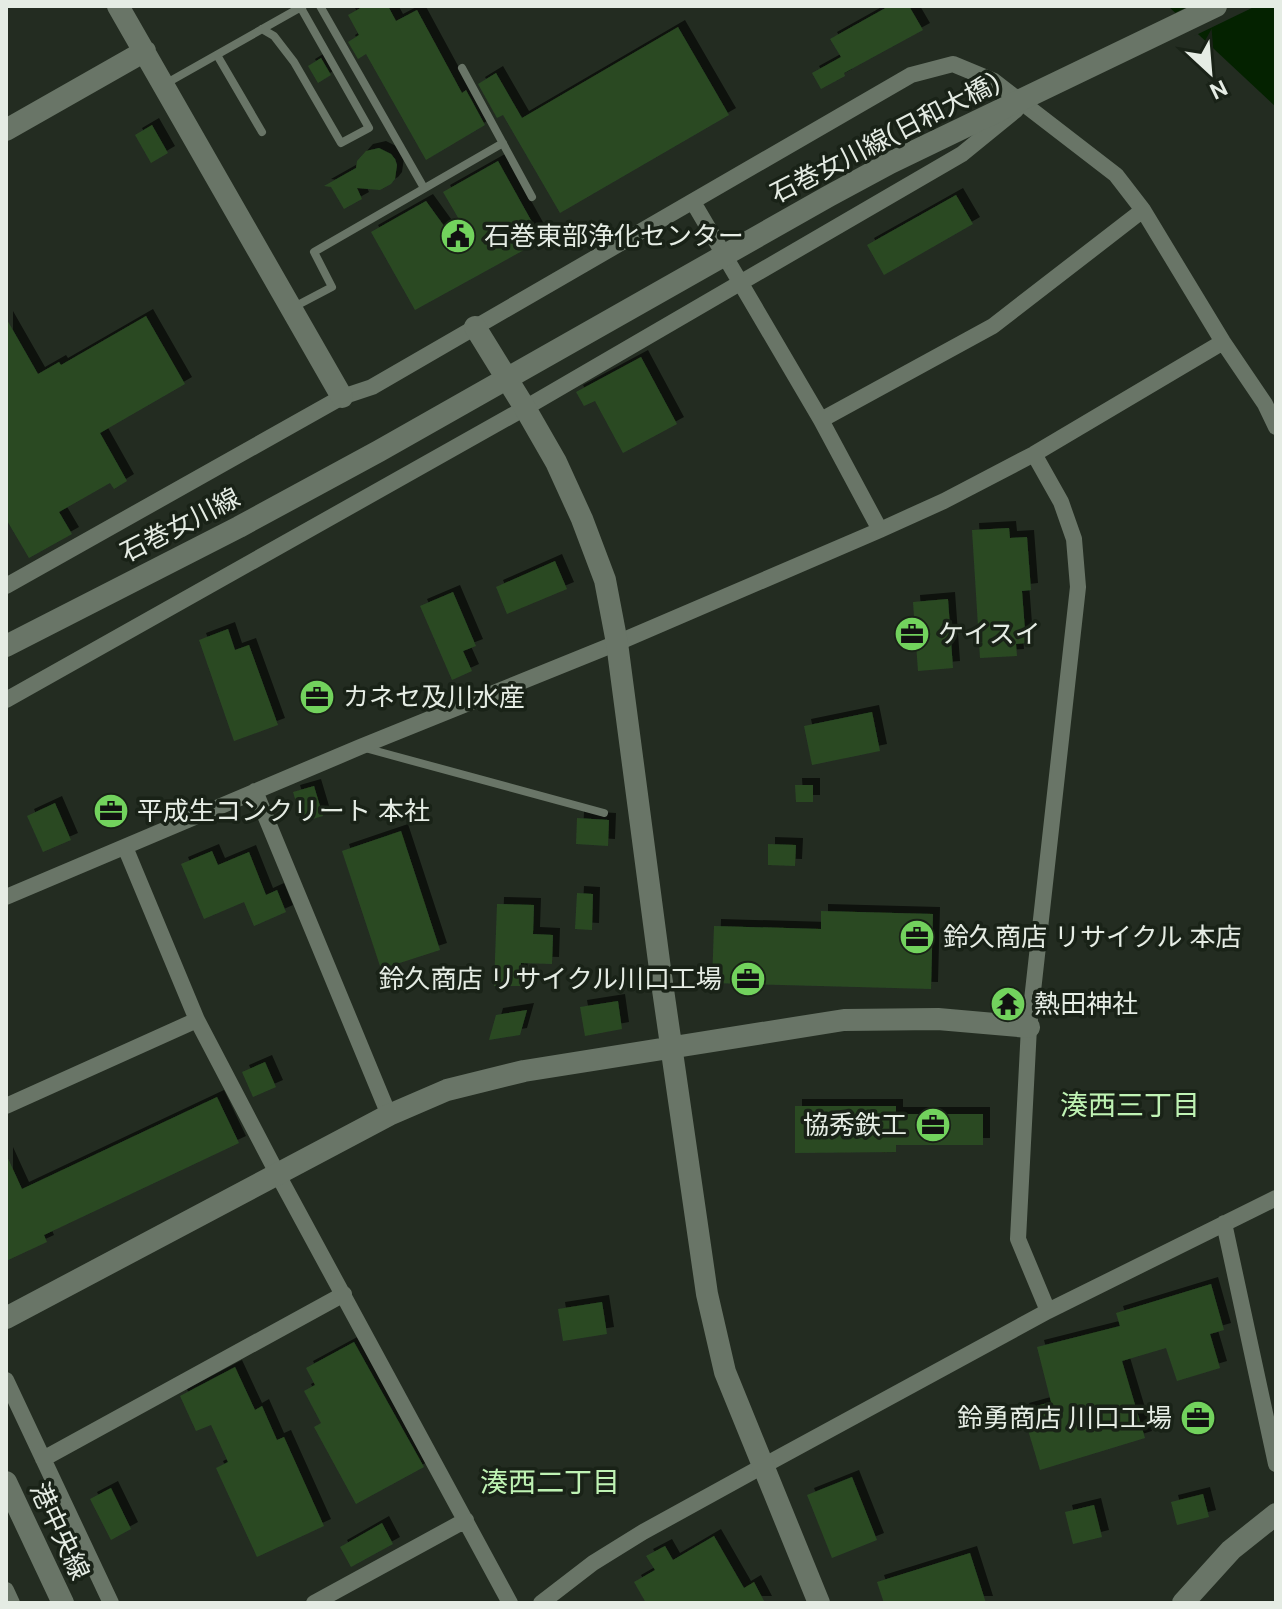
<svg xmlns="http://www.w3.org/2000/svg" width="1282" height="1609" font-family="'DM Sans','Noto Sans JP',sans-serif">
<defs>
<filter id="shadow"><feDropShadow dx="7" dy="-7" stdDeviation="0" flood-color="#0009"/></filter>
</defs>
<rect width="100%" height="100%" fill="#232c21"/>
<path fill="#042200" d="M1168 6H1276V107Z"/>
<path fill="#232c21" d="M1189 6H1256L1194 36 1171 15Z"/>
<path fill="#2a4924" filter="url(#shadow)" d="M364 6H388L396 21 417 10 462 93 466 90 485 125 426 160 366 54 358 59 348 42 359 35 348 15Z
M889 6H909L923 30 844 73 845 76 821 89 812 73 841 57 830 39Z
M678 27 729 115 560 213 503 115 497 118 478 84 496 73 522 118Z
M321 58 331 75 318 83 308 66Z
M152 125 168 153 151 163 135 135Z
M379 148 391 154 395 159 397 165 395 179 391 184 380 190 357 188 362 199 344 209 331 187 324 186 356 168 357 161 366 151Z
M498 161 542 240 415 310 371 232 426 201 447 230 460 221 443 192Z
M956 195 973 224 884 275 867 245Z
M146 316 185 384 100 433 127 481 114 489 110 483 59 512 72 534 29 558 6 519V318L38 374 59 362 61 365Z
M641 357 677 424 623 453 595 401 584 406 576 392Z
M1009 528 1010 538 1027 537 1031 590 1022 591 1026 643 1016 644 1017 656 980 658 972 530Z
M555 561 567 589 507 614 496 587Z
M453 592 476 646 463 651 472 671 452 680 420 606Z
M948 599 953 668 918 671 913 602Z
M228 629 235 650 249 645 278 725 234 741 199 640Z
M872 712 880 751 812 765 804 726Z
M795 785H813V802H796Z
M314 786 323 816 302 822 293 792Z
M55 803 71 840 43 852 27 816Z
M577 818 609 820 608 846 576 844Z
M401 831 440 950 381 969 342 851Z
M768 844 796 845 795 866 768 865Z
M212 851 218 865 249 852 266 895 277 890 286 912 254 926 244 902 204 919 181 864Z
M577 893 593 894 592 930 575 929Z
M497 904 534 905 533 934 553 935 552 964 521 963 520 986H494Z
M821 911 933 914 931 989 712 983 714 926 821 929Z
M618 1001 622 1029 585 1036 580 1007Z
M527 1010 520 1035 489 1040 496 1015Z
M265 1062 276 1087 253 1097 242 1072Z
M217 1097 239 1143 44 1235 47 1242 6 1261V1154L22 1189Z
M795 1106H896V1114H983V1145H896V1152L795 1153Z
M1211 1284 1224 1330 1210 1334 1220 1368 1177 1381 1166 1348 1122 1361 1145 1438 1040 1470 1022 1410 1051 1402 1037 1347 1120 1326 1116 1313Z
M602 1302 607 1334 563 1341 558 1309Z
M354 1342 424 1467 356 1504 314 1427 321 1423 304 1391 315 1385 306 1368Z
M235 1367 255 1410 262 1406 277 1440 284 1437 324 1526 257 1557 216 1468 228 1462 211 1425 196 1431 180 1396Z
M852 1477 877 1540 832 1558 807 1495Z
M111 1488 131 1529 111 1540 90 1499Z
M1203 1494 1209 1517 1177 1525 1171 1502Z
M1094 1505 1102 1537 1073 1544 1065 1512Z
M382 1523 393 1544 351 1567 340 1547Z
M714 1536 744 1588 754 1582 765 1603H646L634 1582 655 1570 646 1556 665 1546 673 1560Z
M970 1553 986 1603H884L877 1582Z"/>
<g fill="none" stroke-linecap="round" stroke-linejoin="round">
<path stroke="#697567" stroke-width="8" d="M320 6 424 188
M262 29 274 36 294 62 341 143 369 128 301 8
M217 55 262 132
M462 68 532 197
M165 84 303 6
M292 308 332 287 314 252 503 143
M365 748 604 813"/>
<path stroke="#697567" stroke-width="16" d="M693 202 821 420 880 530
M821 420 993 326 1143 210
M1034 454 1061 502 1074 539 1078 587 1029 1027 1018 1239 1048 1311
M6 586 342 397 372 387 911 75 953 64 994 81 1116 175 1143 210 1223 342 1265 404 1276 427
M6 700 525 408 962 154 1016 110
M255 791 389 1115
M125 847 197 1020 277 1173 510 1603
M6 897 360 747 617 643 880 530 944 501 1034 454 1223 342
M6 1106 197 1020
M1224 1223 1276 1464
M6 1380 111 1603
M43 1459 344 1294
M6 1590 12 1603
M314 1603 466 1520
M541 1603 593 1563 643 1532 763 1466 1048 1311 1276 1198"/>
<path stroke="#697567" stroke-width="22" d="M118 6 342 397
M6 130 145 51
M475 327 525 408 556 462 582 519 605 580 617 643 660 969 707 1294 725 1372 819 1603
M6 646 239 527 379 451 829 196 890 163 1216 6
M6 1318 389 1115 447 1090 524 1071 844 1020 938 1019 1029 1027
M6 1482 63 1603
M1183 1603 1231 1550 1276 1514"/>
</g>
<defs>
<symbol id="civic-disc" viewBox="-11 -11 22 22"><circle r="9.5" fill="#72d25d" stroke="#192217"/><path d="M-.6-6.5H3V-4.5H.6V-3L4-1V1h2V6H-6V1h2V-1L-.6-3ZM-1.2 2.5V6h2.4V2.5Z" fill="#111"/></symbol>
<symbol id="office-disc" viewBox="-11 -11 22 22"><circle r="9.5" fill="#72d25d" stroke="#192217"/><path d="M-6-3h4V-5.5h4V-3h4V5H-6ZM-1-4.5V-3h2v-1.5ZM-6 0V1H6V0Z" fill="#111"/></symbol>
<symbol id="temple-disc" viewBox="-11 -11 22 22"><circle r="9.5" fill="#72d25d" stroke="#192217"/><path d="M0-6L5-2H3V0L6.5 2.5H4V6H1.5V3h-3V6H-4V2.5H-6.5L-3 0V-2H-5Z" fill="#111"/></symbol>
</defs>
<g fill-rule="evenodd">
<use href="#civic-disc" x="438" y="216" width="40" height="40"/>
<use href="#office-disc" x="892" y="614" width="40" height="40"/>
<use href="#office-disc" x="297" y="677" width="40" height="40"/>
<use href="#office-disc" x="91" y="791" width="40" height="40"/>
<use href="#office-disc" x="897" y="917" width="40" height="40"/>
<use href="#office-disc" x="728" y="959" width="40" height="40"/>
<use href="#temple-disc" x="988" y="984" width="40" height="40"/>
<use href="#office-disc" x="913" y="1105" width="40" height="40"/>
<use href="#office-disc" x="1178" y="1398" width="40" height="40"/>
</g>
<g text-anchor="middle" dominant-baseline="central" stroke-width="7" stroke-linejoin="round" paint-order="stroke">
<g font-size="26" fill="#e5ece4" stroke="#192217">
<text transform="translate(885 138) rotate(-27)">石巻女川線(日和大橋)</text>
<text transform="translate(180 525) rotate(-27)">石巻女川線</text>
<text transform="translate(60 1531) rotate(65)">港中央線</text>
</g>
<g font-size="26" fill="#e5ece4" stroke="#192217" text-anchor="start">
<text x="484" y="236">石巻東部浄化センター</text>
<text x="938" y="634">ケイスイ</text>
<text x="343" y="697">カネセ及川水産</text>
<text x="137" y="811">平成生コンクリート 本社</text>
<text x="943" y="937">鈴久商店 リサイクル 本店</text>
<text x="722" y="979" text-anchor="end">鈴久商店 リサイクル川口工場</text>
<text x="1034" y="1004">熱田神社</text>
<text x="907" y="1125" text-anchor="end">協秀鉄工</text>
<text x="1172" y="1418" text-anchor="end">鈴勇商店 川口工場</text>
</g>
<g font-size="28" fill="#bff3b4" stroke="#192217">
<text x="1130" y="1105">湊西三丁目</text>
<text x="550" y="1482">湊西二丁目</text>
</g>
</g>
<rect width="1282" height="1609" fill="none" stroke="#e5ece4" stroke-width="16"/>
<g transform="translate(1210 72) rotate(154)" stroke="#192217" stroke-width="6" paint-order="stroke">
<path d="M0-6L14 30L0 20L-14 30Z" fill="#e5ece4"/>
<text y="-12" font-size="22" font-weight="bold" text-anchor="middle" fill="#e5ece4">N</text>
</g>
</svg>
